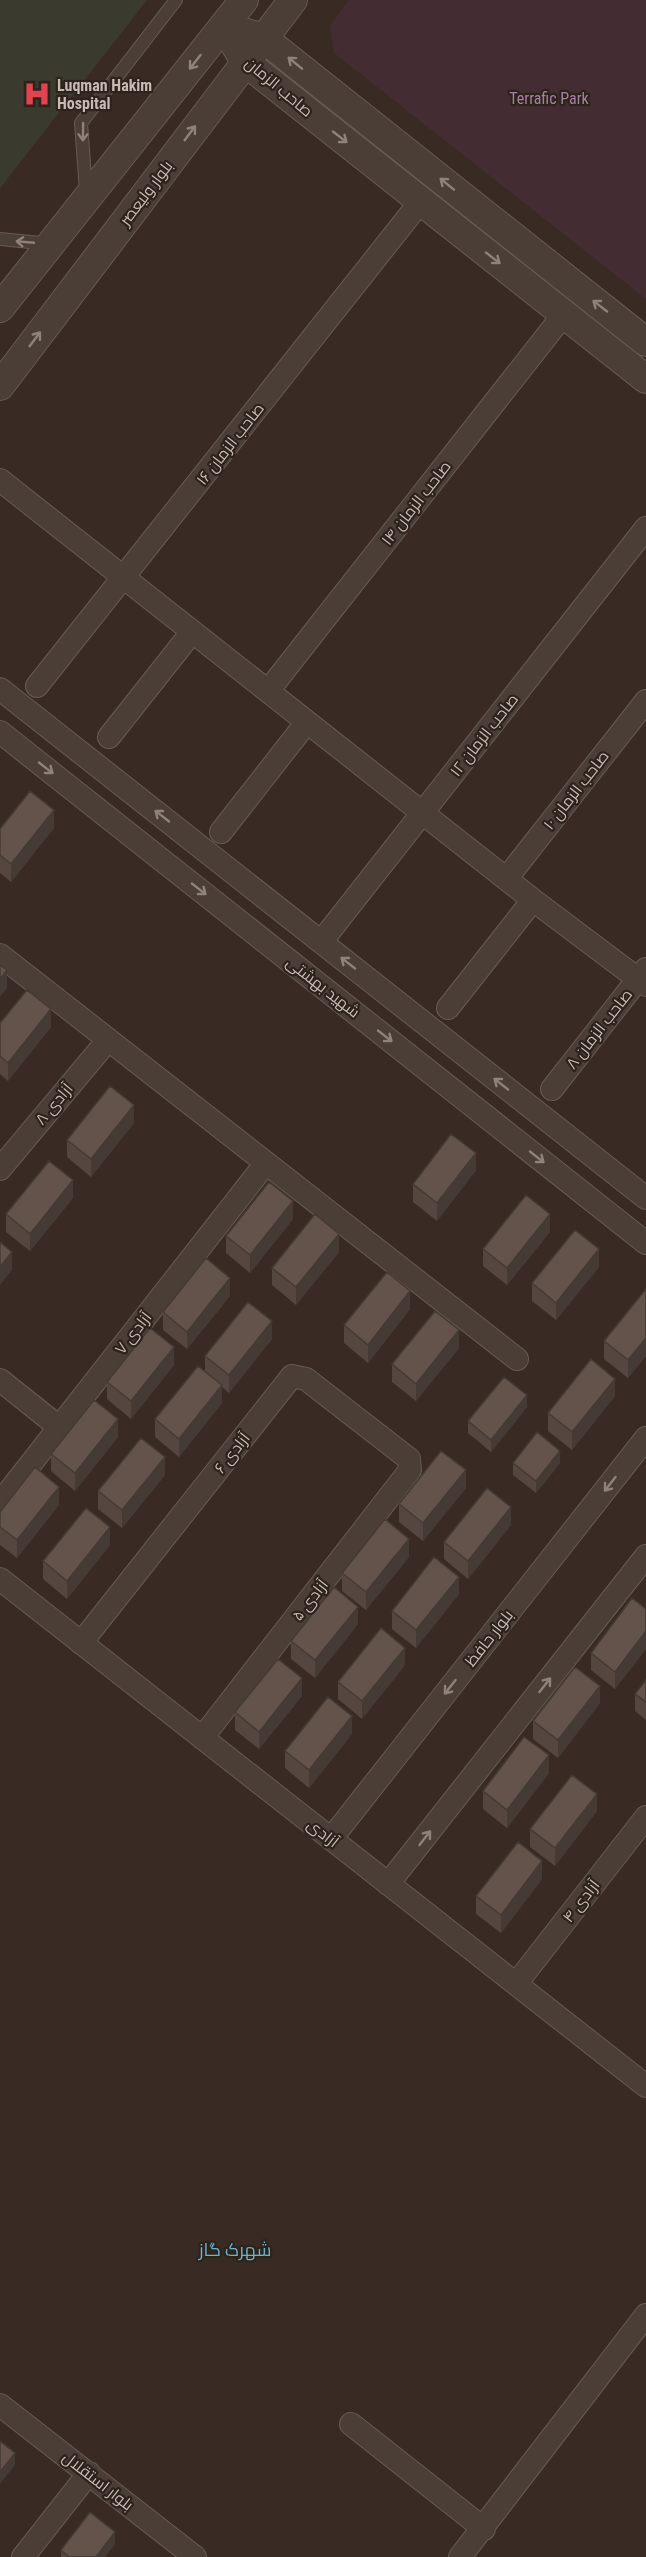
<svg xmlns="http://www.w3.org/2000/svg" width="646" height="2557" font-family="'Roboto Condensed',Cairo,sans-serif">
<rect width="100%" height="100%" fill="#392b23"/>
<path fill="#3b3a2e" d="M0 0H147L0 188Z"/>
<path fill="#432c32" d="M349 0H646V299L334 53 330 26Z"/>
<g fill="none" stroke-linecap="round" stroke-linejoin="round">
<defs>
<path id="service" d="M86 191 81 123 176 0
M0 239 50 244"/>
<path id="minor" d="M0 480 533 900 646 985
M37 686 421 201
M0 689 646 1198
M268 691 564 314
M0 732 646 1243
M109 737 192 632
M221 832 307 722
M506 879 646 701
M321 942 646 528
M0 955 517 1359
M448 1008 533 900
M552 1089 646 969
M0 1169 108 1040
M0 1380 59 1427
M0 1503 266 1163
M0 1579 646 2086
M81 1643 292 1376 306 1379 409 1459 410 1470 202 1738
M331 1839 646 1438
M388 1884 646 1556
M516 1984 646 1817
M0 2405 195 2557
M351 2424 484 2529
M23 2557 89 2473
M460 2557 646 2315"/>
<path id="tertiary" d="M224 26 245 62 646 379
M224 26 263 38 646 342
M0 308 244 0
M0 386 293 0"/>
</defs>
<use href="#service" stroke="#675c55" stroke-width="14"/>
<use href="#minor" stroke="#675c55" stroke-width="24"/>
<use href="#tertiary" stroke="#675c55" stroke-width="30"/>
<use href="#service" stroke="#4a3e37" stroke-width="12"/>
<use href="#minor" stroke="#4a3e37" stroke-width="22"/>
<use href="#tertiary" stroke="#4a3e37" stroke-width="28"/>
</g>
<path fill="#554740" d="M54 828 11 882 0 873V829Z
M0 1023 51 1027 8 1081 0 1074Z
M134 1123 91 1177 67 1157V1140Z
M476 1170 437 1221 413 1202V1184Z
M73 1198 30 1251 6 1232V1214Z
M293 1219 250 1273 226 1253V1236Z
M550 1232 507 1285 483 1266V1249Z
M339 1252 296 1305 272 1285V1268Z
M599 1267 556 1320 532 1301V1283Z
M646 1289V1356L628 1378 604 1359V1341Z
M230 1296 187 1349 163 1330V1312Z
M410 1309 368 1363 344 1343V1325Z
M272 1339 229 1393 222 1387V1403L179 1457 155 1437V1419L205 1372V1356Z
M459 1348 416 1401 392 1382V1364Z
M174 1365 131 1419 107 1399V1382Z
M615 1396 572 1450 548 1431V1413Z
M527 1407 491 1452 468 1433V1421Z
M118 1437 75 1491 51 1471V1454Z
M513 1463H560L536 1493 513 1475Z
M165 1475 122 1528 98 1509V1491Z
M466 1488 423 1541 399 1522V1504Z
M59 1505 17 1558 0 1545V1512Z
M511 1525 468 1579 444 1559V1542Z
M110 1545 67 1599 43 1579V1561Z
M409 1557 366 1610 342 1591V1573Z
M459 1594 416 1648 392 1629V1611Z
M646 1609V1649L615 1689 591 1670V1653Z
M358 1624 315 1678 291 1659V1641Z
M405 1665 362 1719 338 1699V1682Z
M646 1680V1720L635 1711V1694Z
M302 1696 259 1749 235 1730V1712Z
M600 1703 558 1758 533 1739V1721Z
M352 1734 309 1788 285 1768V1751Z
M549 1773 507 1828 483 1809V1791Z
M597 1811 555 1866 530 1847V1829Z
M542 1879 501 1933 476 1914V1896Z
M115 2544 105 2557H61V2550Z"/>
<path fill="#453a34" d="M54 810V828L11 882V864Z
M7 970V988L0 997V979Z
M51 1009V1027L8 1081V1063Z
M134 1105V1123L91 1177V1159Z
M476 1153V1170L437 1221V1203Z
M73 1180V1198L30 1251V1234Z
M293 1201V1219L250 1273V1255Z
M550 1214V1232L507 1285V1268Z
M339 1234V1252L296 1305V1287Z
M599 1249V1267L556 1320V1303Z
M12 1252V1270L0 1285V1267Z
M230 1278V1296L187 1349V1332Z
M410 1291V1309L368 1363V1345Z
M272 1321V1339L229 1393V1375Z
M459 1330V1348L416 1401V1384Z
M646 1338V1356L628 1378V1360Z
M174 1347V1365L131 1419V1401Z
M615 1379V1396L572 1450V1432Z
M222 1385V1403L179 1457V1439Z
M527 1395V1407L491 1452V1440Z
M118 1419V1437L75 1491V1473Z
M560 1451V1463L536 1493V1481Z
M165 1457V1475L122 1528V1510Z
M466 1470V1488L423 1541V1523Z
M59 1487V1505L17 1558V1540Z
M511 1507V1525L468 1579V1561Z
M110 1527V1545L67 1599V1581Z
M409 1539V1557L366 1610V1592Z
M459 1577V1594L416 1648V1630Z
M358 1607V1624L315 1678V1660Z
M646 1631V1649L615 1689V1672Z
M405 1648V1665L362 1719V1701Z
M302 1678V1696L259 1749V1732Z
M600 1686V1703L558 1758V1740Z
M352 1716V1734L309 1788V1770Z
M549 1755V1773L507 1828V1810Z
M597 1794V1811L555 1866V1848Z
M542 1861V1879L501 1933V1915Z
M15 2453V2465L0 2484V2472Z
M115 2532V2544L105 2557H96Z"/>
<path fill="#63534a" stroke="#453a34" stroke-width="1.5" d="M30 791 54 810 11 864 0 855V829Z
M0 965 7 970 0 979Z
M27 990 51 1009 8 1063 0 1056V1023Z
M110 1086 134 1105 91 1159 67 1140Z
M451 1134 476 1153 437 1203 413 1184Z
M49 1161 73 1180 30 1234 6 1214Z
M269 1182 293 1201 250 1255 226 1236Z
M526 1195 550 1214 507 1268 483 1249Z
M315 1214 339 1234 296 1287 272 1268Z
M575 1230 599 1249 556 1303 532 1283Z
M0 1242 12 1252 0 1267Z
M206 1258 230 1278 187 1332 163 1312Z
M387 1272 410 1291 368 1345 344 1325Z
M646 1289V1338L628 1360 604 1341Z
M248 1302 272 1321 229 1375 205 1356Z
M435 1311 459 1330 416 1384 392 1364Z
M150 1328 174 1347 131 1401 107 1382Z
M591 1359 615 1379 572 1432 548 1413Z
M198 1366 222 1385 179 1439 155 1419Z
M504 1377 527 1395 491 1440 468 1421Z
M94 1400 118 1419 75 1473 51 1454Z
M537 1432 560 1451 536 1481 513 1463Z
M141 1438 165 1457 122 1510 98 1491Z
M441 1451 466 1470 423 1523 399 1504Z
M35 1467 59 1487 17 1540 0 1527V1512Z
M487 1488 511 1507 468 1561 444 1542Z
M86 1508 110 1527 67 1581 43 1561Z
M385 1519 409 1539 366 1592 342 1573Z
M434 1557 459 1577 416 1630 392 1611Z
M334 1587 358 1607 315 1660 291 1641Z
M632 1598 646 1609V1631L615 1672 591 1653Z
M381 1628 405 1648 362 1701 338 1682Z
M278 1659 302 1678 259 1732 235 1712Z
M575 1667 600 1686 558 1740 533 1721Z
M646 1680V1702L635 1694Z
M328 1697 352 1716 309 1770 285 1751Z
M524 1737 549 1755 507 1810 483 1791Z
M572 1775 597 1794 555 1848 530 1829Z
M518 1842 542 1861 501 1915 476 1896Z
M0 2441 15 2453 0 2472Z
M90 2512 115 2532 96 2557H69L61 2550Z"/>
<defs><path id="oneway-shaft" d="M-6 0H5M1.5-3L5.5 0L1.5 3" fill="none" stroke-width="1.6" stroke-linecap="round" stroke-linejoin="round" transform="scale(1.5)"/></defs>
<g stroke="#8e827b">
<use href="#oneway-shaft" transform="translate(195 62) rotate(128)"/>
<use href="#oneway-shaft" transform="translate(295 63) rotate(-141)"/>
<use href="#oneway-shaft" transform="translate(83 132) rotate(91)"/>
<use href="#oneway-shaft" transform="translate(190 133) rotate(-53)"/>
<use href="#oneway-shaft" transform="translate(340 137) rotate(38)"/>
<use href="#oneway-shaft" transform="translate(447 184) rotate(-141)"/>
<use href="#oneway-shaft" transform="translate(25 242) rotate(-175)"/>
<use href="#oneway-shaft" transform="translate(493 258) rotate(38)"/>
<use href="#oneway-shaft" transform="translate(600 306) rotate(-142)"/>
<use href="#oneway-shaft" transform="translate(35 339) rotate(-53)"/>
<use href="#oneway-shaft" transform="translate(46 768) rotate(38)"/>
<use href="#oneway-shaft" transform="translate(162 816) rotate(-142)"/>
<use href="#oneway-shaft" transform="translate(199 889) rotate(38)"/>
<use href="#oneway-shaft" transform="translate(348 963) rotate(-142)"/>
<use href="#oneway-shaft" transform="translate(385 1036) rotate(38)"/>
<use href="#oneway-shaft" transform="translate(501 1084) rotate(-142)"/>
<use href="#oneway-shaft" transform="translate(537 1157) rotate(38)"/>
<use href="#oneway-shaft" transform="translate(610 1484) rotate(128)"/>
<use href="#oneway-shaft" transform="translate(545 1685) rotate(-52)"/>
<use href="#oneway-shaft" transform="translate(450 1687) rotate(128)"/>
<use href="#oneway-shaft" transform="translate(425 1838) rotate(-52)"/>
</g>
<defs>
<symbol id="hospital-bare" viewBox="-9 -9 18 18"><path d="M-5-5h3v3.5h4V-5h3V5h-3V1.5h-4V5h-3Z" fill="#e0444e" stroke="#2e231c" stroke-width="2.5" paint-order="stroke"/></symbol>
</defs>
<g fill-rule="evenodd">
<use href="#hospital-bare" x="18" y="75" width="38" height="38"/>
</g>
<g text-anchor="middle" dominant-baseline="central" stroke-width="4.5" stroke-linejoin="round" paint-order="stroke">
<g font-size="16" font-weight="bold" fill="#c6bab2" stroke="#2e231c" text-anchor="start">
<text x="57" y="85">Luqman Hakim<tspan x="57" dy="18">Hospital</tspan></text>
</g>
<g font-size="16" fill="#c6bab2" stroke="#2e231c">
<text transform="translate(279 87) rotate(40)">صاحب الزمان</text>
<text transform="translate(146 193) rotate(-53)">بلوار ولیعصر</text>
<text transform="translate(230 444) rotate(-52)">صاحب الزمان ۱۶</text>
<text transform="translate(416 503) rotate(-52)">صاحب الزمان ۱۴</text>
<text transform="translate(484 735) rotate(-52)">صاحب الزمان ۱۲</text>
<text transform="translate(576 790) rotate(-52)">صاحب الزمان ۱۰</text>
<text transform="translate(323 987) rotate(38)">شهید بهشتی</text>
<text transform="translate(599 1029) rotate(-52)">صاحب الزمان ۸</text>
<text transform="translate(54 1104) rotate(-50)">آزادی ۸</text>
<text transform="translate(133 1333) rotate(-52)">آزادی ۷</text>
<text transform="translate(232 1453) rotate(-52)">آزادی ۶</text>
<text transform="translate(310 1600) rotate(-52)">آزادی ۵</text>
<text transform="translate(489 1638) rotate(-52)">بلوار حافظ</text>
<text transform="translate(323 1833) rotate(38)">آزادی</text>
<text transform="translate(581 1901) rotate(-52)">آزادی ۴</text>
<text transform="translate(98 2481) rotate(38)">بلوار استقلال</text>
</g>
<g font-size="16" fill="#a580a4" stroke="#2e231c">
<text x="549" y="98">Terrafic Park</text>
</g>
<g font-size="18" fill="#65b6cd" stroke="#2e231c">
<text x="235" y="2249">شهرک گاز</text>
</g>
</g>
</svg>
